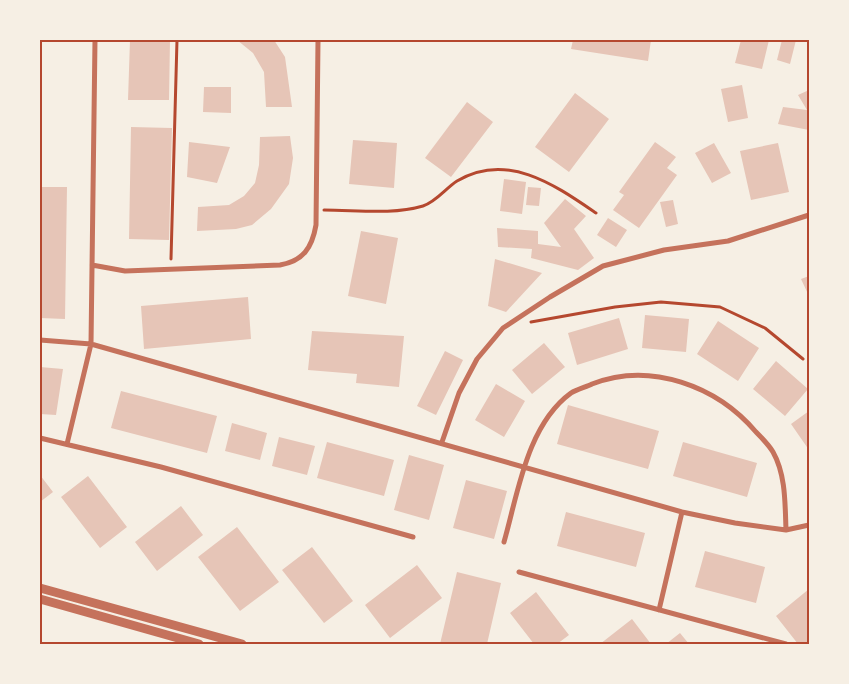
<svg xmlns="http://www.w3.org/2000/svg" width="849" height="684" font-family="Arial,sans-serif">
<rect width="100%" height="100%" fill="#f6efe4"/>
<path fill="#e6c5b7" d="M130 40H170L169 100H128Z
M237 40H274L285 57 292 107H266L264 72 253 53Z
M573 40H651L648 61 571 49Z
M741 40H769L762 69 735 63Z
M782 40H796L790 64 777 60Z
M742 85 748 118 728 122 721 89Z
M204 87H231V113L203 112Z
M809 90V130L778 124 783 107 807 110 798 95Z
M575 93 609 119 569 172 535 147Z
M467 102 493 122 451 177 425 158Z
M131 127 172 128 169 240 129 239Z
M290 136 293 158 289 184 271 209 252 225 236 229 197 231 198 207 229 205 244 196 255 183 259 165 260 137Z
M353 140 397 143 394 188 349 184Z
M189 142 230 147 217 183 187 177Z
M655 142 676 157 667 168 677 175 639 228 613 210 624 195 619 192Z
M714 143 731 173 712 183 695 153Z
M778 143 789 192 751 200 740 151Z
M504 179 526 182 522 214 500 211Z
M40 187H67L65 319 40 318Z
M528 187 541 188 539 206 526 205Z
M565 199 586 216 574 229 594 258 578 270 531 258 532 249 498 247 497 228 538 231V244L561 247 544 223Z
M673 200 678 224 666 227 660 202Z
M608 218 627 230 616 247 597 235Z
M361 231 398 238 386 304 348 296Z
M495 259 542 273 506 312 488 306Z
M809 276V296L801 279Z
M248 297 251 339 144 349 141 306Z
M645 315 689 319 686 352 642 348Z
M619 318 628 349 577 365 568 333Z
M718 321 759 348 738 381 697 354Z
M312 331 404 336 399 387 356 383 357 374 308 370Z
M544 343 565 367 532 394 512 370Z
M445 351 463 360 436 415 417 406Z
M776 361 808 389 785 416 753 389Z
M40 367 63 369 56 415 40 414Z
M496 384 525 401 504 437 475 420Z
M121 391 217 416 207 453 111 428Z
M568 405 659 431 648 469 557 444Z
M809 411V450L791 424Z
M232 423 267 433 260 460 225 451Z
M279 437 315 446 307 475 272 466Z
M327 442 394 460 384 496 317 478Z
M683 442 757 463 747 497 673 476Z
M409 455 444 465 429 520 394 510Z
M40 475 53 492 40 502Z
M88 476 127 527 100 548 61 497Z
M466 480 507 491 494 539 453 528Z
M181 506 203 535 157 571 135 542Z
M566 512 645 533 636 567 557 546Z
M237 527 279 582 240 611 198 557Z
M312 547 353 601 324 623 282 570Z
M705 551 765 567 756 603 695 587Z
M417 565 442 598 390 638 365 605Z
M457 572 501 583 487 644H440Z
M809 589V644H798L776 616Z
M536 592 569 635 557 644H534L510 613Z
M632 619 651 644H600Z
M680 633 689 644H666Z"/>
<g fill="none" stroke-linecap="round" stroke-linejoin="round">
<path stroke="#b5482f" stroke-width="3" d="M324 210C357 210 392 215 423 206 436 202 446 188 457 181 507 151 555 185 596 213
M171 259 177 40
M531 322 615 307 661 302 720 307 765 328 803 359"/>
<path stroke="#c5725c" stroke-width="5" d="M92 265 125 271 280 265C303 261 312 248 316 225L318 40
M40 340 91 344 682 512 735 523 786 530 809 525
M40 438 161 467 413 537
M442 442 459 393 477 359 503 328 550 297 603 266 664 250 728 241 809 215
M67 444 91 344 95 40
M504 542C518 493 527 425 571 393 577 389 586 387 592 384 650 361 717 386 756 432 762 438 769 445 773 452 786 475 785 505 786 530
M519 572 786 644
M659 610 682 512"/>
<path stroke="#c5725c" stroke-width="9" d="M40 588 242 644
M40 599 199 644"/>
</g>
<rect width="849" height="684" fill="none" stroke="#f6efe4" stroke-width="82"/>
<rect x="41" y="41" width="767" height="602" fill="none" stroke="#b5482f" stroke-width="2"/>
</svg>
